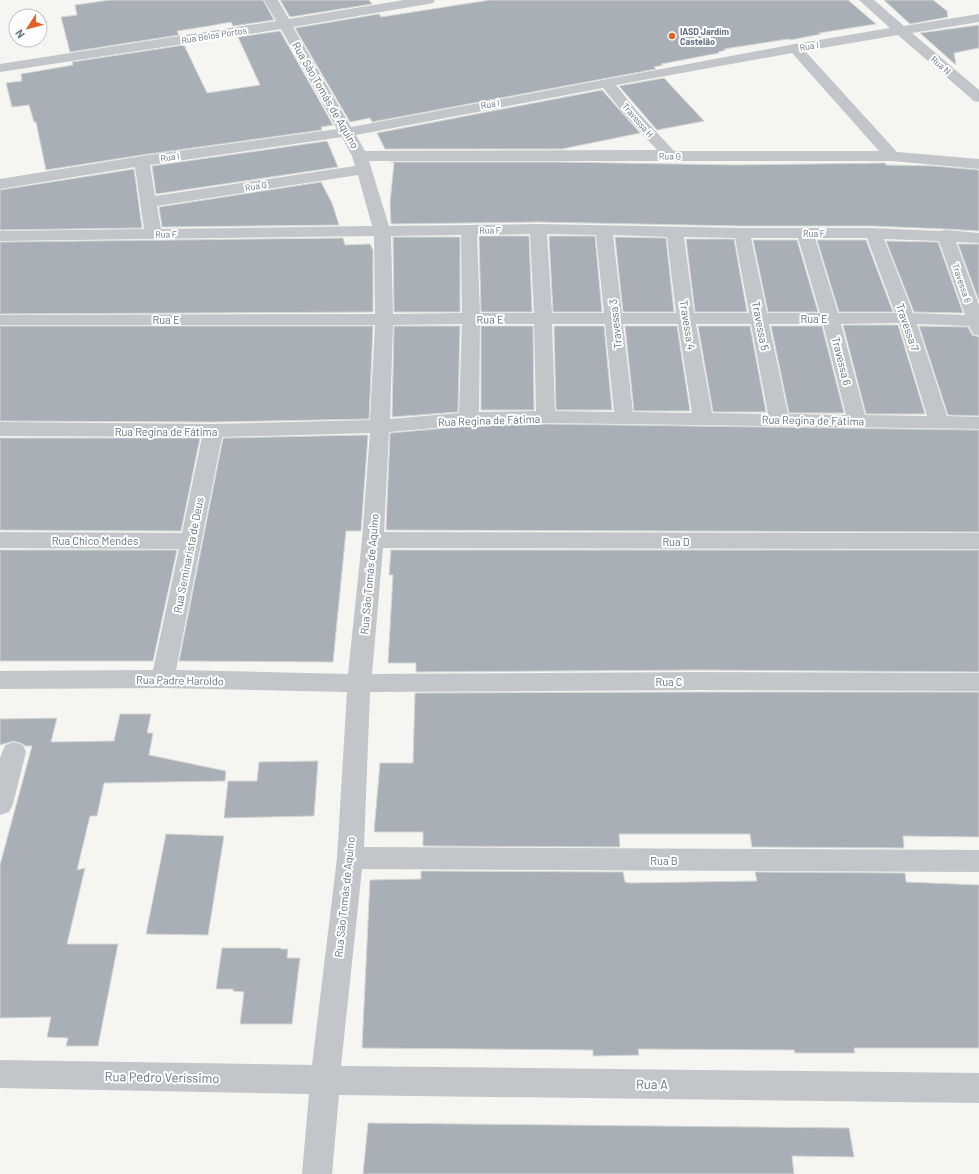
<svg xmlns="http://www.w3.org/2000/svg" width="979" height="1174" font-family="Barlow,sans-serif">
<rect width="100%" height="100%" fill="#f5f5f1"/>
<path fill="#a8afb6" stroke="#d6d6d4" d="M110 0H263L274 20 233 26 231 22 209 26 177 31 179 35 70 52 61 17 77 15 75 5Z
M280 0H369L372 4 290 17Z
M490 0H848L876 24 819 33 821 34 790 40 788 39 724 49 726 50 718 52 719 53 661 64 663 65 654 67 656 69 372 122 370 118 350 122 295 28 379 14 381 17Z
M884 0H933L947 11 948 17 910 24Z
M979 25V48L954 53 956 65 920 33Z
M280 31 333 125 321 127 322 130 142 155 46 170 36 122H34L29 105 12 107 6 83 22 81 21 74 73 65 72 62 184 45 207 93 260 85 238 37Z
M664 78 704 121 657 130 619 86Z
M602 90 640 133 562 149H385L377 133Z
M327 141 338 167 156 194 152 166Z
M391 162H555L736 165 885 163 886 165 934 166 979 170V231L945 229 873 226H742L538 222 391 224 390 203 394 163Z
M134 169 142 228 0 230V190Z
M321 182 332 203 339 225 162 227 159 207Z
M479 236H529L532 312H481Z
M549 236H595L602 312H553Z
M393 237H460V312H394Z
M615 237 666 238 674 312H623Z
M343 238 345 245 370 244 373 250V312L0 314V242Z
M686 239H734L747 312H695Z
M753 240H797L818 312H768Z
M817 240H866L893 312H839Z
M886 241 938 242 963 313 914 312Z
M958 244H979V301Z
M843 325H898L925 414H866Z
M0 326H373L369 419 213 422 0 421Z
M394 326H460L458 412 392 417Z
M481 326H533L534 410H481Z
M554 326H604L612 410H556Z
M625 326H677L690 411H634Z
M698 326H750L766 412H713Z
M771 326H822L844 413H789Z
M919 326 968 327 972 335 979 337V416L948 415Z
M546 424 979 430V532L386 530 390 433 469 426Z
M368 435 361 531H346L333 662 179 661 223 438Z
M0 438H200L181 531 0 530Z
M0 550H177L153 661H0Z
M391 550H979V672L699 670 416 672V663H388L393 575H389Z
M699 692H979V837L903 836 904 848 752 847 750 834H619L620 847 423 846V832H374L380 763H413L415 693Z
M120 714H151L147 733H153L149 755 226 771 225 781 104 783 97 816H90L77 870 85 868 67 944H118L98 1046H66L68 1038 47 1037 51 1017 0 1018V865L32 746H25L23 744 14 741 0 745V719L57 718 51 742 114 741Z
M318 761 314 816 224 818 228 781H257L259 762Z
M166 834 224 836 208 935 146 934Z
M421 871 623 872 625 882 630 883 757 881 755 872 905 873 906 882 979 885V1048H854L855 1053H795L794 1050 638 1049 639 1055 593 1056V1050L362 1048 370 880 421 879Z
M222 948H281V949H288L287 958H300L292 1024H240L244 992 233 991V989H216Z
M368 1123 849 1128 854 1157 792 1156 794 1174H363Z"/>
<g fill="none" stroke-linecap="round" stroke-linejoin="round">
<path fill="#c2c5c9" fill-rule="evenodd" d="M264 0H278L289 19 404 0H435L433 3 428 4 293 27 351 127 795 44 890 28 859 0H874L904 26 979 14V22L912 33 979 90V102L974 101 898 35 805 51 897 152 979 159V169L892 161H369L389 226 538 224 742 228H873L940 231 945 230 979 233V243L956 242 979 305V336L973 334 969 326 917 324 947 416 979 417V429L546 423 469 425 389 432 384 532 979 533V549L383 548 372 674 699 672 979 673V691L699 690 370 692 364 847 979 850V872L362 869 341 1066 979 1073V1103L339 1095 332 1174H302L309 1094 0 1088V1060L312 1065 337 858 347 692 163 688 0 689V671L153 670 179 549 0 548V532L182 533 202 437 0 436V422L213 424 370 420 375 325H0V315L375 314 374 236 0 241V231L144 229 135 167 0 189V179L142 156 337 129 281 29 0 72V64L276 21ZM792 53 879 151H674L636 110 616 85ZM603 88 626 116 657 150 365 151 356 135ZM342 137 352 156 355 166 155 196 150 165ZM358 175 372 226 161 229 157 206ZM530 234 534 313H480L477 235ZM547 234 596 235 604 313H552ZM461 235 462 313 393 314 391 236ZM613 235 667 237 676 313H622ZM684 237 735 238 749 313H694ZM751 238H798L820 313H767ZM815 238H867L895 313H838ZM884 239 939 241 965 315 913 313ZM899 323 927 416 865 415 841 324ZM462 324 459 413 390 419 393 325ZM480 324H534L536 411 479 412ZM552 324H605L614 412 555 411ZM623 324H678L692 413 633 412ZM696 324H751L768 414 712 413ZM769 324H823L846 415 788 414ZM370 433 362 540 348 674 176 670 222 437Z
M14 742 23 745 26 752 13 804 9 812 0 815V758L5 745Z"/>
</g>
<circle fill="#e26125" stroke="#fff" stroke-width="1.5" cx="672" cy="36" r="4"/>
<g text-anchor="middle" dominant-baseline="central" stroke-width="4" stroke-linejoin="round" paint-order="stroke">
<g font-size="9" font-weight="bold" fill="#647282" stroke="#fff" text-anchor="start">
<text x="680" y="31">IASD Jardim<tspan x="680" dy="10">Castelão</tspan></text>
</g>
<g font-size="9" fill="#647282" stroke="#fff">
<text transform="translate(214 35) rotate(-9)">Rua Belos Portos</text>
<text transform="translate(809 46) rotate(-9)">Rua I</text>
<text transform="translate(941 65) rotate(41)">Rua N</text>
<text transform="translate(490 104) rotate(-10)">Rua I</text>
<text transform="translate(638 120) rotate(49)">Travessa H</text>
<text transform="translate(670 156) rotate(1)">Rua G</text>
<text transform="translate(170 157) rotate(-8)">Rua I</text>
<text transform="translate(256 186) rotate(-9)">Rua G</text>
<text transform="translate(490 230) rotate(-1)">Rua F</text>
<text x="814" y="233">Rua F</text>
<text transform="translate(166 234) rotate(-1)">Rua F</text>
<text transform="translate(962 283) rotate(71)">Travessa 8</text>
</g>
<g font-size="11" fill="#647282" stroke="#fff">
<text transform="translate(326 95) rotate(60)">Rua São Tomás de Aquino</text>
<text x="814" y="318">Rua E</text>
<text x="166" y="319">Rua E</text>
<text transform="translate(490 319) rotate(-1)">Rua E</text>
<text transform="translate(615 324) rotate(-96)">Travessa 3</text>
<text transform="translate(688 325) rotate(81)">Travessa 4</text>
<text transform="translate(761 326) rotate(79)">Travessa 5</text>
<text transform="translate(908 327) rotate(71)">Travessa 7</text>
<text transform="translate(842 361) rotate(76)">Travessa 6</text>
<text transform="translate(489 420) rotate(-2)">Rua Regina de Fátima</text>
<text transform="translate(813 420) rotate(1)">Rua Regina de Fátima</text>
<text x="166" y="431">Rua Regina de Fátima</text>
<text x="95" y="540">Rua Chico Mendes</text>
<text x="676" y="541">Rua D</text>
<text transform="translate(188 555) rotate(-79)">Rua Seminarista de Deus</text>
<text transform="translate(369 574) rotate(-85)">Rua São Tomás de Aquino</text>
<text transform="translate(180 680) rotate(1)">Rua Padre Haroldo</text>
<text x="669" y="681">Rua C</text>
<text x="664" y="860">Rua B</text>
<text transform="translate(344 897) rotate(-84)">Rua São Tomás de Aquino</text>
</g>
<g font-size="13" fill="#647282" stroke="#fff">
<text transform="translate(162 1077) rotate(1)">Rua Pedro Veríssimo</text>
<text transform="translate(652 1084) rotate(1)">Rua A</text>
</g>
</g>
<g transform="translate(28 28) rotate(234)"><circle r="19" fill="#ffffff" stroke="#c1c7cd"/>
<path d="M0-3L7 15L0 10L-7 15Z" fill="#e26125"/>
<text y="-6" font-size="11" font-weight="bold" text-anchor="middle" fill="#647282">N</text>
</g>
</svg>
